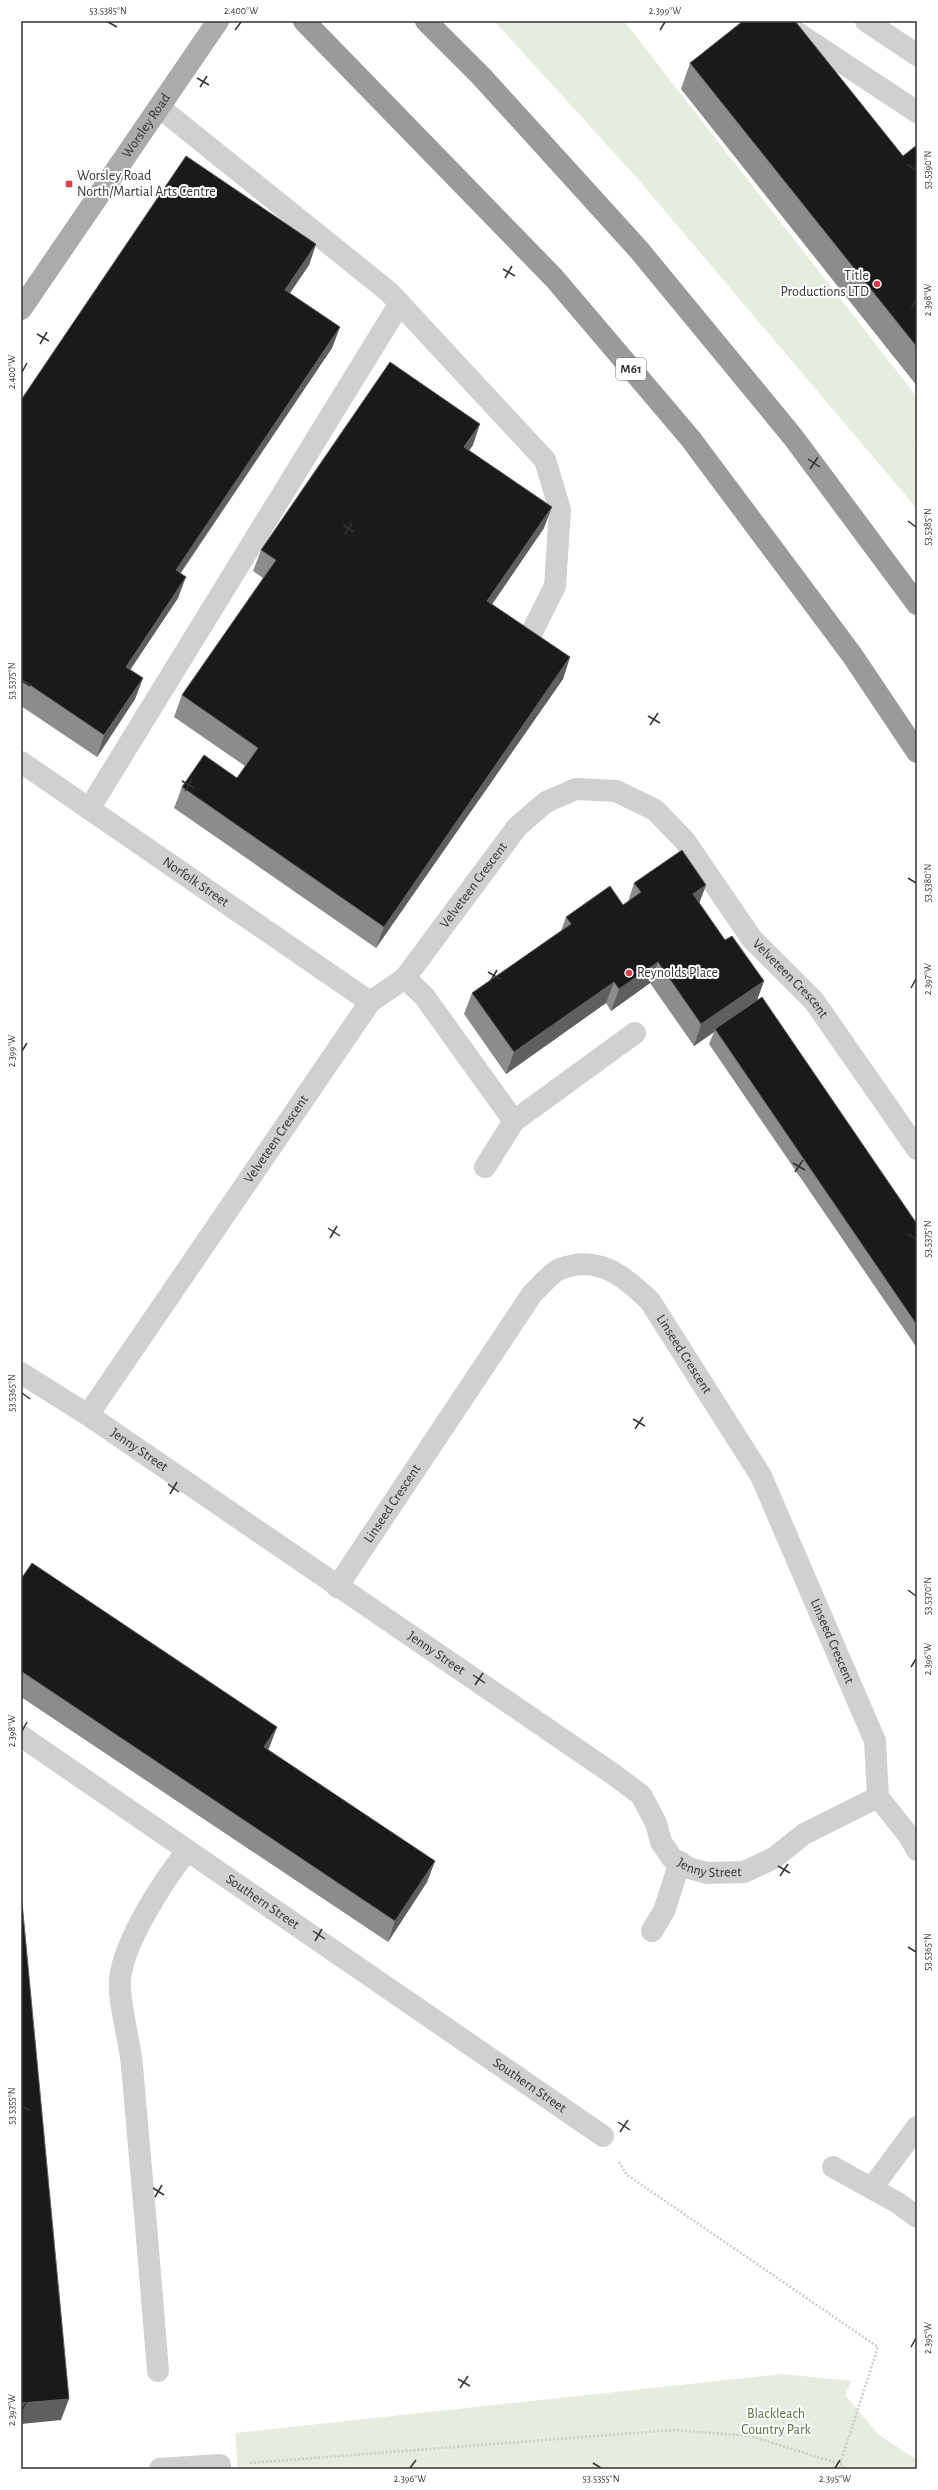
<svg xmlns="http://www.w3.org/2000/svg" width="938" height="2490" font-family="'Alegreya Sans',sans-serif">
<rect width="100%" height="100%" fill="#fff"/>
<path fill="#e6ecdf" d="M494 21H624L917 397V442L914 444 917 448V509L637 178Z
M782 2374 852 2381 845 2395 879 2435 917 2460V2469H238L235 2433Z"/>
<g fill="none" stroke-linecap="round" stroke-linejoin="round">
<path stroke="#cdcdcd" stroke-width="2.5" stroke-dasharray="2 2" stroke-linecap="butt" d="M619 2162 627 2175 878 2347 840 2464
M250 2463 673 2430 750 2436 840 2464 846 2469"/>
<g stroke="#d0d0d0" stroke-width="22">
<path d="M779 21 917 112"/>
<path d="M866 21 917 55"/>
<path d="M159 107 389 292 545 460 560 510 555 586 529 638"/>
<path id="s1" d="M21 762 370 1002"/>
<path d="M89 809 400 303"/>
<path d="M405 978 424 996 514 1121 635 1033"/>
<path d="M485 1167 514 1121"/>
<path id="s2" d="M21 1373 88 1415 613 1774 641 1795 656 1823 661 1842 672 1858 689 1868 707 1873 744 1872 774 1858 804 1834 878 1797"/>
<path id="s3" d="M88 1415 370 1002 405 978 517 827 546 802 576 789 616 791 655 810 685 841 752 939 814 1001 917 1149"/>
<path id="s4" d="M337 1587 532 1294C540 1287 550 1273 560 1269 598 1254 624 1276 650 1301L761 1476 875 1741 878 1797 909 1836 917 1850"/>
<path id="s5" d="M21 1736 603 2136"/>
<path d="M652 1931 664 1911 680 1862"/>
<path d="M833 2167 898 2203 917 2217"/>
<path d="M872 2188 917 2127"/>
<path d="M158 2371C150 2269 141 2168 132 2066 130 2041 118 2002 120 1979 124 1941 163 1881 187 1851"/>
<path d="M160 2469 220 2465"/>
</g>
<path stroke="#ababab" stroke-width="22" id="s6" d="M21 309 218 21"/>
<path stroke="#9a9a9a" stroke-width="22" d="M304 21 554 278 690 438 852 655 917 752
M426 21 481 76 639 250 793 437 917 604"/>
</g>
<path fill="#8c8c8c" d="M690 63 903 156 917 145V386L681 89Z
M316 244 309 265 290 293 340 327 332 348 181 573 178 598 130 670 143 678 135 699 97 757 21 706V400Z
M473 445 469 450 544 528 492 604 570 657 563 679 376 948 174 808 182 787 237 778 245 766 174 717 182 695 263 578 253 571 261 550Z
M634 883 706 885 699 904 725 940 764 981 757 1000 917 1224V1348L709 1044 714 1032 694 1046 650 983 611 1011 606 1003 506 1074 464 1014 472 993 561 931 566 917 623 905 628 902Z
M21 1579 277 1727 268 1750 435 1861 427 1882 388 1942 21 1697Z"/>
<path fill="#5f5f5f" d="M316 244 309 265 277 312 285 290Z
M340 327 332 348 168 591 176 570Z
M480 424 473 445 457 468 464 447Z
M552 507 544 528 480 622 487 601Z
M186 577 178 598 118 688 126 667Z
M570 657 563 679 376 948 384 927Z
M143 678 135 699 97 757 104 735Z
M706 885 698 906 693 894Z
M658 962 650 983 611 1011 619 989Z
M764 981 756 1003 715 1029 714 1032 694 1046 701 1024Z
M614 982 606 1003 506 1074 514 1052Z
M277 1727 269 1748 256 1768 264 1747Z
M435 1861 427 1882 388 1942 395 1921Z
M69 2399 61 2420 21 2424V2403Z"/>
<path fill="#1a1a1a" stroke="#5f5f5f" d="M743 21H795L903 156 917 145V347L690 63Z
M186 156 316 244 285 290 340 327 176 570 186 577 126 667 143 678 104 735 21 679V400Z
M390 362 480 424 464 447 552 507 487 601 570 657 384 927 182 787 204 755 237 778 258 748 182 695 276 560 261 550Z
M682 850 706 885 693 894 725 940 732 936 764 981 701 1024 658 962 619 989 614 982 514 1052 472 993 571 924 566 917 610 886 623 905 641 892 634 883Z
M762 997 917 1224V1325L715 1029Z
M32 1563 277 1727 264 1747 435 1861 395 1921 21 1671V1579Z
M21 1892 69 2399 21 2403Z"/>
<path fill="none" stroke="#333" stroke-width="1.5" d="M108 22 117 27M235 30 241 22M660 30 665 22M197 78 209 85M200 87 207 76M908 165 916 170M503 269 515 276M505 278 512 266M911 308 916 300M37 334 49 341M40 344 47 332M22 372 27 363M808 459 820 467M810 469 818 457M908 521 916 527M343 525 354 532M345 534 352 523M22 681 30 686M648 716 660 723M650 725 658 713M182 781 194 788M185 791 192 779M908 878 916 883M488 972 500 979M490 982 497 970M911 988 916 979M22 1051 27 1043M793 1163 805 1170M795 1172 803 1160M328 1228 340 1236M908 1234 916 1239M330 1238 337 1226M22 1393 30 1399M633 1419 645 1426M635 1429 643 1417M168 1484 179 1492M170 1494 177 1482M908 1590 916 1596M911 1667 916 1659M473 1675 485 1683M475 1685 483 1673M22 1731 27 1722M778 1866 790 1873M780 1876 788 1864M313 1931 325 1939M315 1941 322 1929M908 1947 916 1952M22 2106 30 2111M618 2122 630 2130M620 2132 628 2120M153 2188 164 2195M155 2197 162 2185M911 2347 916 2338M458 2379 470 2386M460 2388 468 2376M22 2410 27 2401M593 2463 601 2468M410 2468 416 2460M835 2468 840 2460"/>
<g fill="#e63946" stroke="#fff" stroke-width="1.5">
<rect x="65" y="180" width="8" height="8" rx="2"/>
<circle cx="877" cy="284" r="4"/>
<circle cx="629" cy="973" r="4"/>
</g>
<g text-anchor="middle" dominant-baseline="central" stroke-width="4" stroke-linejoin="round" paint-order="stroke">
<rect fill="#fff" stroke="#707070" stroke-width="1" x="616" y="358" width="30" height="22" rx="3"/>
<g font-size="13" font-weight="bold" fill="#333">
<text x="631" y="369">M61</text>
</g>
<g font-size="14" fill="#333" stroke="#fff">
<text stroke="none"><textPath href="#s6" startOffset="222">Worsley Road</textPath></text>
<text stroke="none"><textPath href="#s1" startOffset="212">Norfolk Street</textPath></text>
<text stroke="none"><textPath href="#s3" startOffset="658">Velveteen Crescent</textPath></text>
<text stroke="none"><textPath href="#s3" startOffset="1102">Velveteen Crescent</textPath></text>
<text stroke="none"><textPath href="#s3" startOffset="334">Velveteen Crescent</textPath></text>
<text stroke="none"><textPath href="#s4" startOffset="555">Linseed Crescent</textPath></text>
<text stroke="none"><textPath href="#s2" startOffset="141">Jenny Street</textPath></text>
<text stroke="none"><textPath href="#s4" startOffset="100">Linseed Crescent</textPath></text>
<text stroke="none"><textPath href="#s4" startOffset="879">Linseed Crescent</textPath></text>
<text stroke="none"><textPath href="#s2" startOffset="501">Jenny Street</textPath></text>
<text stroke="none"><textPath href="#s2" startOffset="861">Jenny Street</textPath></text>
<text stroke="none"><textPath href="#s5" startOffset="293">Southern Street</textPath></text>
<text stroke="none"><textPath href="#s5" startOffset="617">Southern Street</textPath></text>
</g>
<g font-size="14" fill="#333" stroke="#fff" text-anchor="start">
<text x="77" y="176">Worsley Road<tspan x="77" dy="16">North/Martial Arts Centre</tspan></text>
<text x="869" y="276" text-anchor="end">Title<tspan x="869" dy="16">Productions LTD</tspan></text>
<text x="637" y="973">Reynolds Place</text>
</g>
<g font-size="14" fill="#56703f" stroke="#fff">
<text x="776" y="2414">Blackleach<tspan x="776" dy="16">Country Park</tspan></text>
</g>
</g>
<rect width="938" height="2490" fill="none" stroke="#ffffff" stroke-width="44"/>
<rect x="22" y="22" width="894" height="2446" fill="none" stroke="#333" stroke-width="1.5"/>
<g font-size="10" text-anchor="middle" fill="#333">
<text x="108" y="14">53.5385°N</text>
<text x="241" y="14">2.400°W</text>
<text x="665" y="14">2.399°W</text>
<text transform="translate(927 170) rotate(-90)" y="4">53.5390°N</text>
<text transform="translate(927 300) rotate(-90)" y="4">2.398°W</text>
<text transform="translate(11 372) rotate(-90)" y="4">2.400°W</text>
<text transform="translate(927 527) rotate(-90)" y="4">53.5385°N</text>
<text transform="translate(11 681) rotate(-90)" y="4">53.5375°N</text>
<text transform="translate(927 883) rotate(-90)" y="4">53.5380°N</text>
<text transform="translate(927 979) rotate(-90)" y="4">2.397°W</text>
<text transform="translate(11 1051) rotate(-90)" y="4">2.399°W</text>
<text transform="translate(927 1239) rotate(-90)" y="4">53.5375°N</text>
<text transform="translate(11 1393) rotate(-90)" y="4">53.5365°N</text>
<text transform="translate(927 1596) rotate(-90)" y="4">53.5370°N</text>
<text transform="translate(927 1659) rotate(-90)" y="4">2.396°W</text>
<text transform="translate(11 1731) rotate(-90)" y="4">2.398°W</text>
<text transform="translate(927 1952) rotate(-90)" y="4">53.5365°N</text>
<text transform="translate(11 2106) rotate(-90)" y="4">53.5355°N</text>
<text transform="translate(927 2338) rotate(-90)" y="4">2.395°W</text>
<text transform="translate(11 2410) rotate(-90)" y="4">2.397°W</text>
<text x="410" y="2482">2.396°W</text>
<text x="601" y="2482">53.5355°N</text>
<text x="835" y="2482">2.395°W</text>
</g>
</svg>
